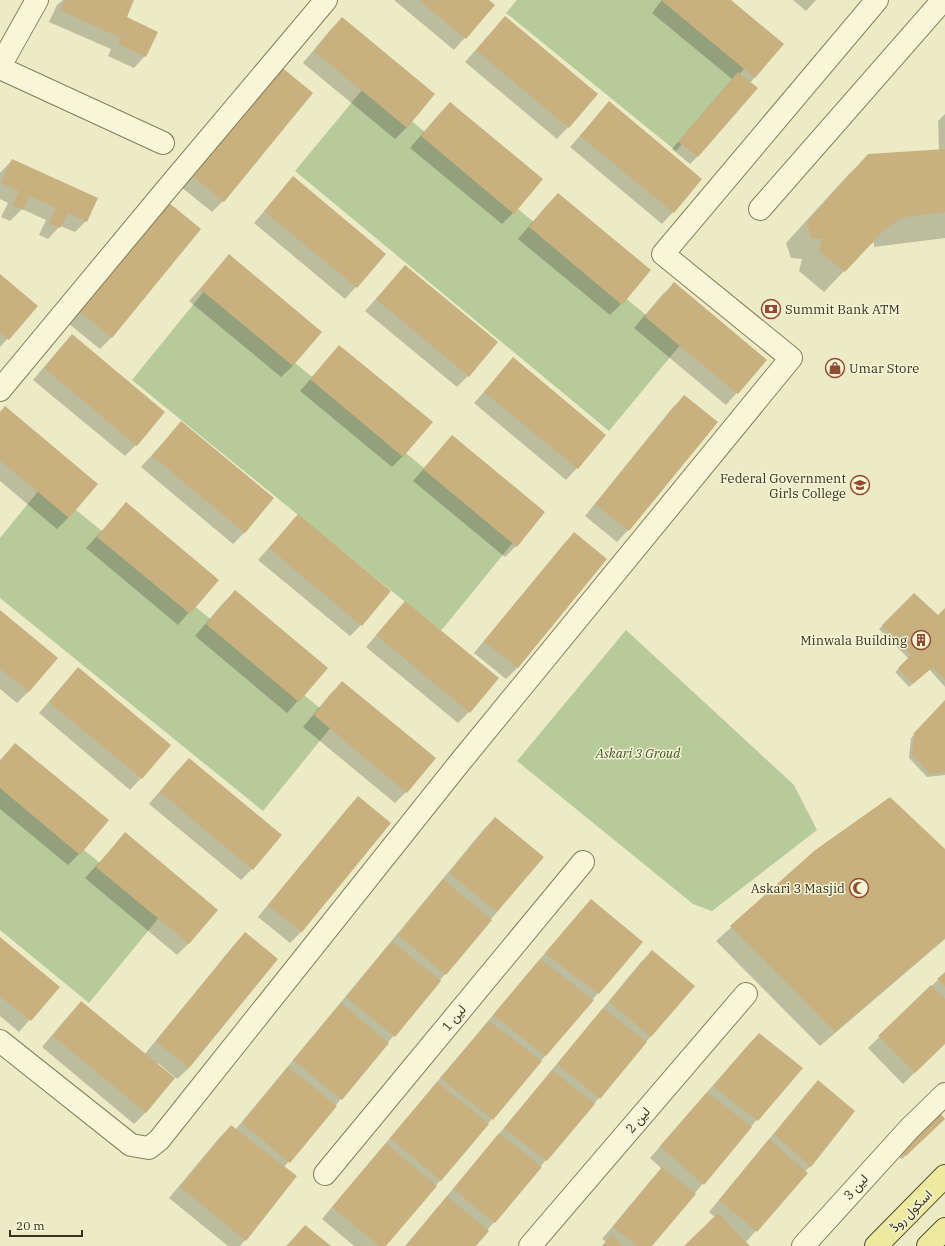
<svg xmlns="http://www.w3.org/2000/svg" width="945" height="1246" font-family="'IBM Plex Serif',Vazirmatn,serif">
<rect width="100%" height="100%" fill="#ecebc6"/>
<path fill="#b7ca9a" d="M517 0H666L747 65 676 151 506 13Z
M367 84 681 344 609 431 295 171Z
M205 290 514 541 441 631 132 380Z
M44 484 336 721 263 811 0 598V538Z
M626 630 794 785 817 830 712 911 693 904 517 761Z
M0 781 162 914 89 1003 0 930Z"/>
<path fill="#0003" d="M63 0H133L125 18 145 56 134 68 108 56 111 49 49 22 57 5Z
M394 0H488L494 5 454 50Z
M662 0H730L783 44 750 83 698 156 690 164 672 149 732 79 652 13Z
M793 0H816L806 11Z
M505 17 568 127 557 139 465 62Z
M342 18 434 94 406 128 395 139 303 63 331 29Z
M269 78 312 93 223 201 212 212 180 186Z
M609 102 701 179 673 212 662 224 570 147Z
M450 103 513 213 502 224 410 148 439 114Z
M945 114V238L874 247V242L868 246 824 292 799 271 802 259 791 258 786 243 848 175 869 155 939 151 938 121Z
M12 160 86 221 75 232 60 226 48 239 39 235 46 220 22 209 10 221 1 217 8 203 0 199V173Z
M293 178 385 254 345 299 254 223Z
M558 194 621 304 610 315 518 239 546 206Z
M168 203 200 229 111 338 100 349 68 323Z
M229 256 293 366 281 377 189 301Z
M405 266 468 376 457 387 365 311Z
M0 276 36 306 0 347Z
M674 284 766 360 726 405 634 328 662 295Z
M72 335 164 412 136 445 125 456 33 380 61 347Z
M339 346 403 456 392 467 300 391Z
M513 359 605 435 577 468 566 480 474 403Z
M685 396 717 422 628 530 617 542 585 516 673 407Z
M0 412 69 517 57 529 0 481Z
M181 423 272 499 244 533 233 544 141 467Z
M452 436 544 512 516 546 505 557 413 481Z
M126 504 217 580 178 625 86 548Z
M298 515 361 625 350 636 258 560Z
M574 534 606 559 517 668 506 679 474 653 563 545Z
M235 592 327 668 287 713 195 636 223 603Z
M914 594 938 616 945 609V687L929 669 909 687 895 672 909 659 879 629Z
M405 602 469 712 458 723 366 647Z
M0 611 56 658 28 692 17 703 0 689Z
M78 668 141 778 130 790 39 713Z
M343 682 406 792 395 803 303 727 331 693Z
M945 701V775L927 777 909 758 911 738Z
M15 744 79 854 68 865 0 809V760Z
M189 759 252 869 241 880 149 804 177 771Z
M358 797 389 823 301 932 290 943 258 917 347 809Z
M495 818 497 912 284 1167 245 1240 240 1246H228L169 1198 220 1137 231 1126 236 1129 484 829Z
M125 834 216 910 188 944 177 955 85 878Z
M945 850V939L820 1046 716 941 815 852Z
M591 901 641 942 385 1246H354L322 1219 535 965 580 912Z
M245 933 277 959 189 1068 177 1079 158 1063 156 1065 173 1079 145 1113 134 1124 42 1047 70 1014 81 1003 144 1055 234 945Z
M0 939 58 987 19 1032 0 1016Z
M652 951 651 1036 599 1098 540 1167 474 1246H405L494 1140 641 962Z
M945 973V1043L903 1084 868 1048Z
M759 1034 801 1068 650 1246H602L606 1242 602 1239 651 1180 662 1169 650 1158 748 1045Z
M818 1082 811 1166 805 1171 807 1173 745 1243 749 1246H685L715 1217 709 1212 807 1093Z
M944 1119 902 1159 896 1155Z
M305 1226 329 1246H286Z"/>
<path fill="#c8b17e" d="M65 0H134L127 17 158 32 146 57 118 44 121 38 60 10Z
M419 0H489L495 5 466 39Z
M663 0H731L784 44 755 78 662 1Z
M505 16 598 94 569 128 476 50Z
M342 17 435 94 407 128 314 51Z
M280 66 313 93 224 202 191 175Z
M738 72 758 88 698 157 678 142Z
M609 101 702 179 674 213 580 136Z
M450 102 543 179 514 214 421 136Z
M945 149V212L904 217 886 228 845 272 819 251 822 239 811 238 807 222 868 154Z
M12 159 98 198 87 222 68 213 60 228 49 223 56 208 29 196 23 210 12 205 19 191 1 183Z
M293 176 386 254 357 288 264 211Z
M558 193 651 270 622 305 529 227Z
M168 202 201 229 112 338 79 311Z
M229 254 322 332 293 366 200 289Z
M405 265 498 342 469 377 376 299Z
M0 274 38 306 9 340 0 333Z
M674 282 767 360 738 394 645 317Z
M72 334 165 412 137 446 44 368Z
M339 345 433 422 403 457 310 379Z
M513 357 606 435 578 469 484 392Z
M684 395 718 422 629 531 595 504Z
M5 406 98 484 69 518 0 460V412Z
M181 421 274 498 245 533 152 456Z
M452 435 545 512 517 547 423 469Z
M126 502 219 580 190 614 97 537Z
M298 514 391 591 362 626 269 548Z
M574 532 607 559 518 668 484 641Z
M235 590 328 668 299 702 206 624Z
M914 593 938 615 945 608V680L933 667 913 684 898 668 911 655 882 625Z
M405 601 499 678 470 713 376 635Z
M0 610 58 658 29 692 0 668Z
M78 667 171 745 142 779 49 702Z
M342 681 436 758 407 793 314 715Z
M945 700V772L930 774 912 754 914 733Z
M15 743 109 820 80 855 0 788V761Z
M189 758 282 835 253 870 160 792Z
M358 796 391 823 302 932 268 905Z
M890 797 945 849V938L835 1032 730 926 814 851Z
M495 817 544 857 497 912 449 873Z
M125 832 218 910 189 944 96 867Z
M443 879 492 920 446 975 398 935Z
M591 899 643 942 599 994 545 953Z
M245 932 278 959 189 1068 156 1041Z
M0 937 60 987 31 1021 0 996Z
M392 941 441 981 395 1037 346 997Z
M652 950 695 986 651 1037 609 1002Z
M540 959 594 1000 546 1056 493 1015Z
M945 972V987L937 979Z
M931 985 945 999V1044L915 1073 878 1036Z
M81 1001 175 1078 146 1113 53 1036Z
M341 1003 389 1043 342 1100 293 1060Z
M603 1008 647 1042 600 1099 557 1064Z
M489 1021 542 1061 493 1120 440 1078Z
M759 1033 803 1068 758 1121 713 1086Z
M288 1067 337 1106 290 1163 242 1123Z
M552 1070 595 1104 547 1161 504 1128Z
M818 1080 855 1111 811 1167 774 1134Z
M437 1082 489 1124 441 1181 390 1138Z
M707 1092 752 1127 704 1185 660 1146Z
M938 1111 945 1119 906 1156 899 1151Z
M231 1125 297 1176 246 1241 180 1187Z
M499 1133 542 1167 495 1223 453 1189Z
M769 1139 808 1173 757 1232 719 1200Z
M386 1143 437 1186 386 1246H379L332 1207Z
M662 1167 696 1194 652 1246H637L613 1227Z
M447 1196 489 1231 476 1246H406Z
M718 1213 750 1246H684Z
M305 1225 331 1246H287Z
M612 1235 623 1246H602Z"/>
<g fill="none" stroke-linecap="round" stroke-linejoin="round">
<defs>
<path id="minor" d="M0 66 37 0
M0 68 163 143
M760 209 943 0
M0 390 166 190 326 0
M0 1041 131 1145 149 1148 159 1140 461 761 791 358 663 254 877 0
M325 1174 583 862
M530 1246 746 994
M803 1246 910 1128 945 1094"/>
<path id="major" d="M876 1246 945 1176
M928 1246 945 1229"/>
</defs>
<use href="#minor" stroke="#867e5d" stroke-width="24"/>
<use href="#major" stroke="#544b31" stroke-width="24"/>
<use href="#minor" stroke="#f7f6d9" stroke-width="22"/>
<use href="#major" stroke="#edeaa0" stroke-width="22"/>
</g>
<defs>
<symbol id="bank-ring" viewBox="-11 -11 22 22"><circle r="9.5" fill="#f4f3d5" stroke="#924a30" stroke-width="1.5"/><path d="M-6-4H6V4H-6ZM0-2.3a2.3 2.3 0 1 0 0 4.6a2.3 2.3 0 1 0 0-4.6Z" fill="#924a30"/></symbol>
<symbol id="shop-ring" viewBox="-11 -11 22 22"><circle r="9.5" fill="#f4f3d5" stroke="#924a30" stroke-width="1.5"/><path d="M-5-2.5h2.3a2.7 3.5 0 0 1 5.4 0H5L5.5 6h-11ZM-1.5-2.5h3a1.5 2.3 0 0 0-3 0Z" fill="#924a30"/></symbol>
<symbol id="school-ring" viewBox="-11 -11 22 22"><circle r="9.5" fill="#f4f3d5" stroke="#924a30" stroke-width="1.5"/><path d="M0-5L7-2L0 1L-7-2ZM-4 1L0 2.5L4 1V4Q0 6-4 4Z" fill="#924a30"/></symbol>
<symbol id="building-ring" viewBox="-11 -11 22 22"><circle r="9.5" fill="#f4f3d5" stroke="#924a30" stroke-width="1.5"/><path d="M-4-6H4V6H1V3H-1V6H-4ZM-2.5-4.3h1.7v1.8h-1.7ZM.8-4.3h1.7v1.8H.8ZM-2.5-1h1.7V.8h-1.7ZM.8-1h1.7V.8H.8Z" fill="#924a30"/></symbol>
<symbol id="mosque-ring" viewBox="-11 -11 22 22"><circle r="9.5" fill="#f4f3d5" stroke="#924a30" stroke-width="1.5"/><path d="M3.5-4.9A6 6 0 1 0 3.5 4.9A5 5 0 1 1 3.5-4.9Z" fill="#924a30"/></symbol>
</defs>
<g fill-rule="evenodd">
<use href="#bank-ring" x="760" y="298" width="22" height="22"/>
<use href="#shop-ring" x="824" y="357" width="22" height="22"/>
<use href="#school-ring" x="849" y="474" width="22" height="22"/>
<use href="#building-ring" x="910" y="629" width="22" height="22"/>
<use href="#mosque-ring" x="848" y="877" width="22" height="22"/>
</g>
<g text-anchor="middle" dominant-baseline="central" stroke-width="3" stroke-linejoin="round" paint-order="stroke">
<g font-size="13" fill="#373120" stroke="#f4f3d5" text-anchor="end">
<text x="785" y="309" text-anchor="start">Summit Bank ATM</text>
<text x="849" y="368" text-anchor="start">Umar Store</text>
<text x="846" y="478">Federal Government<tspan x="846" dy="15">Girls College</tspan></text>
<text x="907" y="640">Minwala Building</text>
<text x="845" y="888">Askari 3 Masjid</text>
</g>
<g font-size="13" font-style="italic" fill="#3c5327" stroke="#f4f3d5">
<text x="638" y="753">Askari 3 Groud</text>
</g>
<g font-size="13" fill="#373120" stroke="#f4f3d5">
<text transform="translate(454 1018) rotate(-50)">لین 1</text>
<text transform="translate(638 1120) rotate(-49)">لین 2</text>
<text transform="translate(856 1187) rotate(-48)">لین 3</text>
<text transform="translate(911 1211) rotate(-45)">اسکول روڈ</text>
</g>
</g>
<path d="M10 1230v6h72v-6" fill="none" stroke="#373120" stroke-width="2"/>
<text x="16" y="1230" font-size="12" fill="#373120" stroke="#f4f3d5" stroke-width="3" paint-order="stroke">20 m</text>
</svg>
